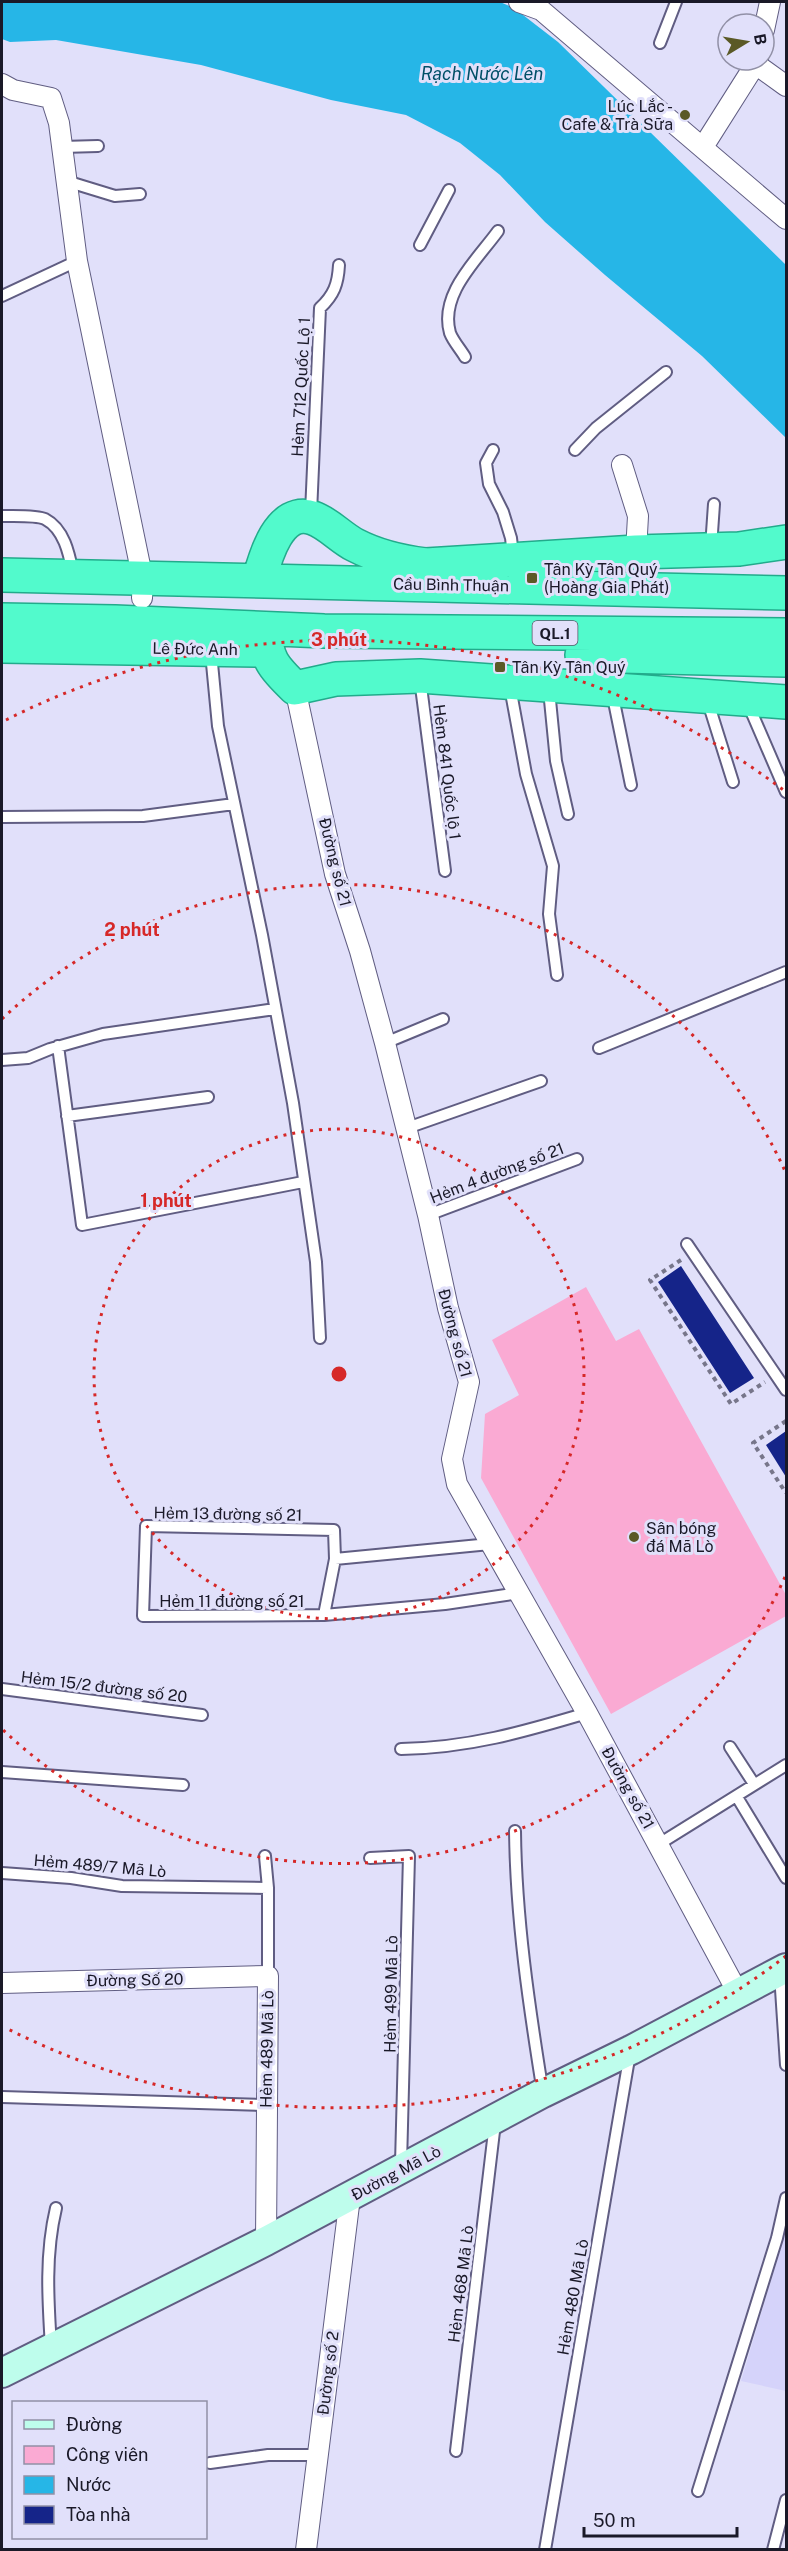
<svg xmlns="http://www.w3.org/2000/svg" width="788" height="2551" font-family="'Public Sans',sans-serif">
<rect width="100%" height="100%" fill="#e1e0fa"/>
<path fill="#d5d3fa" d="M786 2230V2391L741 2381Z"/>
<path fill="#faaad3" d="M586 1287 616 1341 639 1329 786 1595V1616L611 1714 481 1478 485 1414 519 1395 492 1340Z"/>
<path fill="#26b6e7" d="M2 2H500L514 8 558 42 786 265V438L702 356 605 275 545 222 500 175 460 143 406 115 331 100 201 65 56 40 10 42 2 39Z"/>
<path fill="#152489" d="M681 1266 754 1378 730 1393 658 1282Z
M786 1431V1477L766 1445Z"/>
<g fill="none" stroke-linecap="round" stroke-linejoin="round">
<defs>
<path id="service" d="M660 43 676 2
M62 147 98 146
M66 181 115 196 140 194
M420 245 449 190
M2 296 77 261
M465 357C461 350 453 341 450 333 439 294 477 260 498 231
M493 450 486 463 489 484 503 512 511 538 513 555
M575 450 596 428 666 372
M311 513 320 308C334 295 338 284 339 265
M2 516C11 516 37 515 45 519 64 529 69 553 73 573
M711 547 714 504
M211 653 218 726 262 935 293 1103 316 1262 320 1338
M420 679 445 871
M510 687 526 774 553 866 549 914 557 975
M549 690 556 761 568 814
M612 692 631 785
M707 699 733 782
M748 704 786 792
M2 817 143 816 234 804
M385 1043 443 1019
M58 1046 82 1225 303 1182
M599 1048 786 972
M2 1060 28 1058 50 1049 103 1034 275 1009
M67 1116 208 1097
M407 1128 541 1081
M428 1215 577 1159
M687 1244 786 1390
M335 1559 490 1544
M324 1615 335 1559 334 1530 146 1526 143 1616 324 1615 445 1604 519 1593
M2 1689 202 1715
M730 1747 754 1784
M401 1749C468 1748 523 1732 587 1713
M2 1772 183 1785
M737 1797 786 1878
M515 1831C516 1919 529 2006 543 2093
M659 1844 786 1765
M265 1856 268 1888V1976
M370 1858 409 1856 401 2164
M2 1873 71 1878 122 1886 268 1888
M780 1974 786 2065
M2 2097 266 2105
M51 2347C48 2300 45 2254 56 2208
M456 2451 495 2123
M210 2463 268 2455H318
M698 2491 777 2238 786 2198
M545 2550 630 2053
M773 2550 786 2500"/>
<path id="minor" d="M519 2 541 10 786 219
M764 30 770 2
M757 65 786 86
M2 84 13 90 51 98 59 123 77 261 143 580 142 598
M703 147 758 60
M622 465 638 516 636 552
M295 688 335 874 360 951 385 1043 428 1215 448 1308 469 1382 452 1459 457 1484 587 1713 738 1993
M2 1983 268 1976 266 2241
M306 2550 350 2197"/>
<path id="secondary" d="M2 2373 266 2241 543 2093 631 2050 786 1968"/>
<path id="trunk" d="M2 575 786 593
M259 580C265 558 279 506 313 518 328 523 341 538 355 545 378 557 401 562 426 565L636 552 739 549 786 542
M2 620 115 622 324 631 786 635
M265 629C266 659 273 667 295 688L336 679 420 676 786 702
M2 646 261 650
M582 655 786 660"/>
</defs>
<use href="#service" stroke="#605d82" stroke-width="14"/>
<use href="#minor" stroke="#605d82" stroke-width="22"/>
<use href="#secondary" stroke="#605d82" stroke-width="32"/>
<use href="#trunk" stroke="#22ab8b" stroke-width="36"/>
<path stroke="#77768a" stroke-width="4" stroke-dasharray="4.5 4.5" stroke-linecap="butt" d="M681 1260 650 1280 731 1404 765 1382
M786 1421 753 1443 786 1493"/>
<use href="#service" stroke="#fff" stroke-width="10"/>
<use href="#minor" stroke="#fff" stroke-width="20"/>
<use href="#secondary" stroke="#befdec" stroke-width="28"/>
<use href="#trunk" stroke="#52facc" stroke-width="33"/>
</g>
<g fill="none" stroke="#d62828" stroke-width="3" stroke-dasharray="3 6">
<circle cx="339" cy="1374" r="245"/>
<path d="M785 1577A490 490 0 0 1 2 1729M2 1019A490 490 0 0 1 785 1171"/>
<path d="M786 1956A734 734 0 0 1 6 2028M6 720A734 734 0 0 1 786 792"/>
</g>
<g fill="#5a5926" stroke="#e1e0fa" stroke-width="2">
<circle cx="685" cy="115" r="6"/>
<rect x="526" y="572" width="12" height="12" rx="3"/>
<rect x="494" y="661" width="12" height="12" rx="3"/>
<circle cx="634" cy="1537" r="6"/>
</g>
<g text-anchor="middle" dominant-baseline="central" stroke-width="6" stroke-linejoin="round" paint-order="stroke">
<rect fill="#e1e0fa" stroke="#565567" stroke-width="1.5" x="532.5" y="621" width="45" height="24" rx="4.5"/>
<g font-size="15" font-weight="bold" fill="#1a1928">
<text x="555" y="633">QL.1</text>
</g>
<g font-size="16" fill="#1a1928" stroke="#e1e0fa" text-anchor="start">
<text x="673" y="106" text-anchor="end">Lúc Lắc -<tspan x="673" dy="18">Cafe &amp; Trà Sữa</tspan></text>
<text x="544" y="569">Tân Kỳ Tân Quý<tspan x="544" dy="18">(Hoàng Gia Phát)</tspan></text>
<text x="512" y="667">Tân Kỳ Tân Quý</text>
<text x="646" y="1528">Sân bóng<tspan x="646" dy="18">đá Mã Lò</tspan></text>
</g>
<g font-size="16" fill="#1a1928" stroke="#e1e0fa">
<text transform="translate(301 387) rotate(-87)">Hẻm 712 Quốc Lộ 1</text>
<text transform="translate(451 585) rotate(1)">Cầu Bình Thuận</text>
<text transform="translate(195 649) rotate(1)">Lê Đức Anh</text>
<text transform="translate(447 772) rotate(83)">Hẻm 841 Quốc lộ 1</text>
<text transform="translate(335 862) rotate(76)">Đường số 21</text>
<text transform="translate(497 1173) rotate(-21)">Hẻm 4 đường số 21</text>
<text transform="translate(455 1333) rotate(75)">Đường số 21</text>
<text transform="translate(228 1514) rotate(1)">Hẻm 13 đường số 21</text>
<text x="232" y="1601">Hẻm 11 đường số 21</text>
<text transform="translate(104 1687) rotate(7)">Hẻm 15/2 đường số 20</text>
<text transform="translate(628 1788) rotate(61)">Đường số 21</text>
<text transform="translate(100 1866) rotate(5)">Hẻm 489/7 Mã Lò</text>
<text transform="translate(135 1980) rotate(-1)">Đường Số 20</text>
<text transform="translate(391 1994) rotate(-89)">Hẻm 499 Mã Lò</text>
<text transform="translate(267 2049) rotate(-89)">Hẻm 489 Mã Lò</text>
<text transform="translate(396 2173) rotate(-28)">Đường Mã Lò</text>
<text transform="translate(461 2284) rotate(-83)">Hẻm 468 Mã Lò</text>
<text transform="translate(573 2297) rotate(-80)">Hẻm 480 Mã Lò</text>
<text transform="translate(328 2373) rotate(-83)">Đường số 2</text>
</g>
<g font-size="18" font-style="italic" fill="#004f68" stroke="#e1e0fa">
<text x="482" y="73">Rạch Nước Lên</text>
</g>
</g>
<circle cx="339" cy="1374" r="9" fill="#d62828" stroke="#e1e0fa" stroke-width="3"/>
<g font-size="18" text-anchor="middle" font-weight="bold" fill="#d62828" stroke="#e1e0fa" stroke-width="6" stroke-linejoin="round" paint-order="stroke">
<text x="339" y="646">3 phút</text>
<text x="132" y="936">2 phút</text>
<text x="166" y="1207">1 phút</text>
</g>
<rect width="788" height="2551" fill="none" stroke="#1a1928" stroke-width="6"/>
<rect x="12" y="2401" width="195" height="138" fill="#e1e0fa" stroke="#9190a6" stroke-width="1.5"/>
<rect x="24" y="2420" width="30" height="9" fill="#befdec" stroke="#9190a6" stroke-width="1.5"/>
<text x="66" y="2431" font-size="18" fill="#1a1928">Đường</text>
<rect x="24" y="2446" width="30" height="18" fill="#faaad3" stroke="#9190a6" stroke-width="1.5"/>
<text x="66" y="2461" font-size="18" fill="#1a1928">Công viên</text>
<rect x="24" y="2476" width="30" height="18" fill="#26b6e7" stroke="#9190a6" stroke-width="1.5"/>
<text x="66" y="2491" font-size="18" fill="#1a1928">Nước</text>
<rect x="24" y="2506" width="30" height="18" fill="#152489" stroke="#9190a6" stroke-width="1.5"/>
<text x="66" y="2521" font-size="18" fill="#1a1928">Tòa nhà</text>
<g transform="translate(746 42) rotate(79)"><circle r="28" fill="#e1e0fa" stroke="#9190a6" stroke-width="1.5"/>
<path d="M0-4.5L10 22L0 15L-10 22Z" fill="#5a5926"/>
<text y="-9" font-size="16" font-weight="bold" text-anchor="middle" fill="#1a1928">B</text>
</g>
<path d="M584 2527v9h153v-9" fill="none" stroke="#1a1928" stroke-width="3"/>
<text x="593" y="2527" font-size="18" fill="#1a1928" stroke="#e1e0fa" stroke-width="4.5" paint-order="stroke">50 m</text>
</svg>
